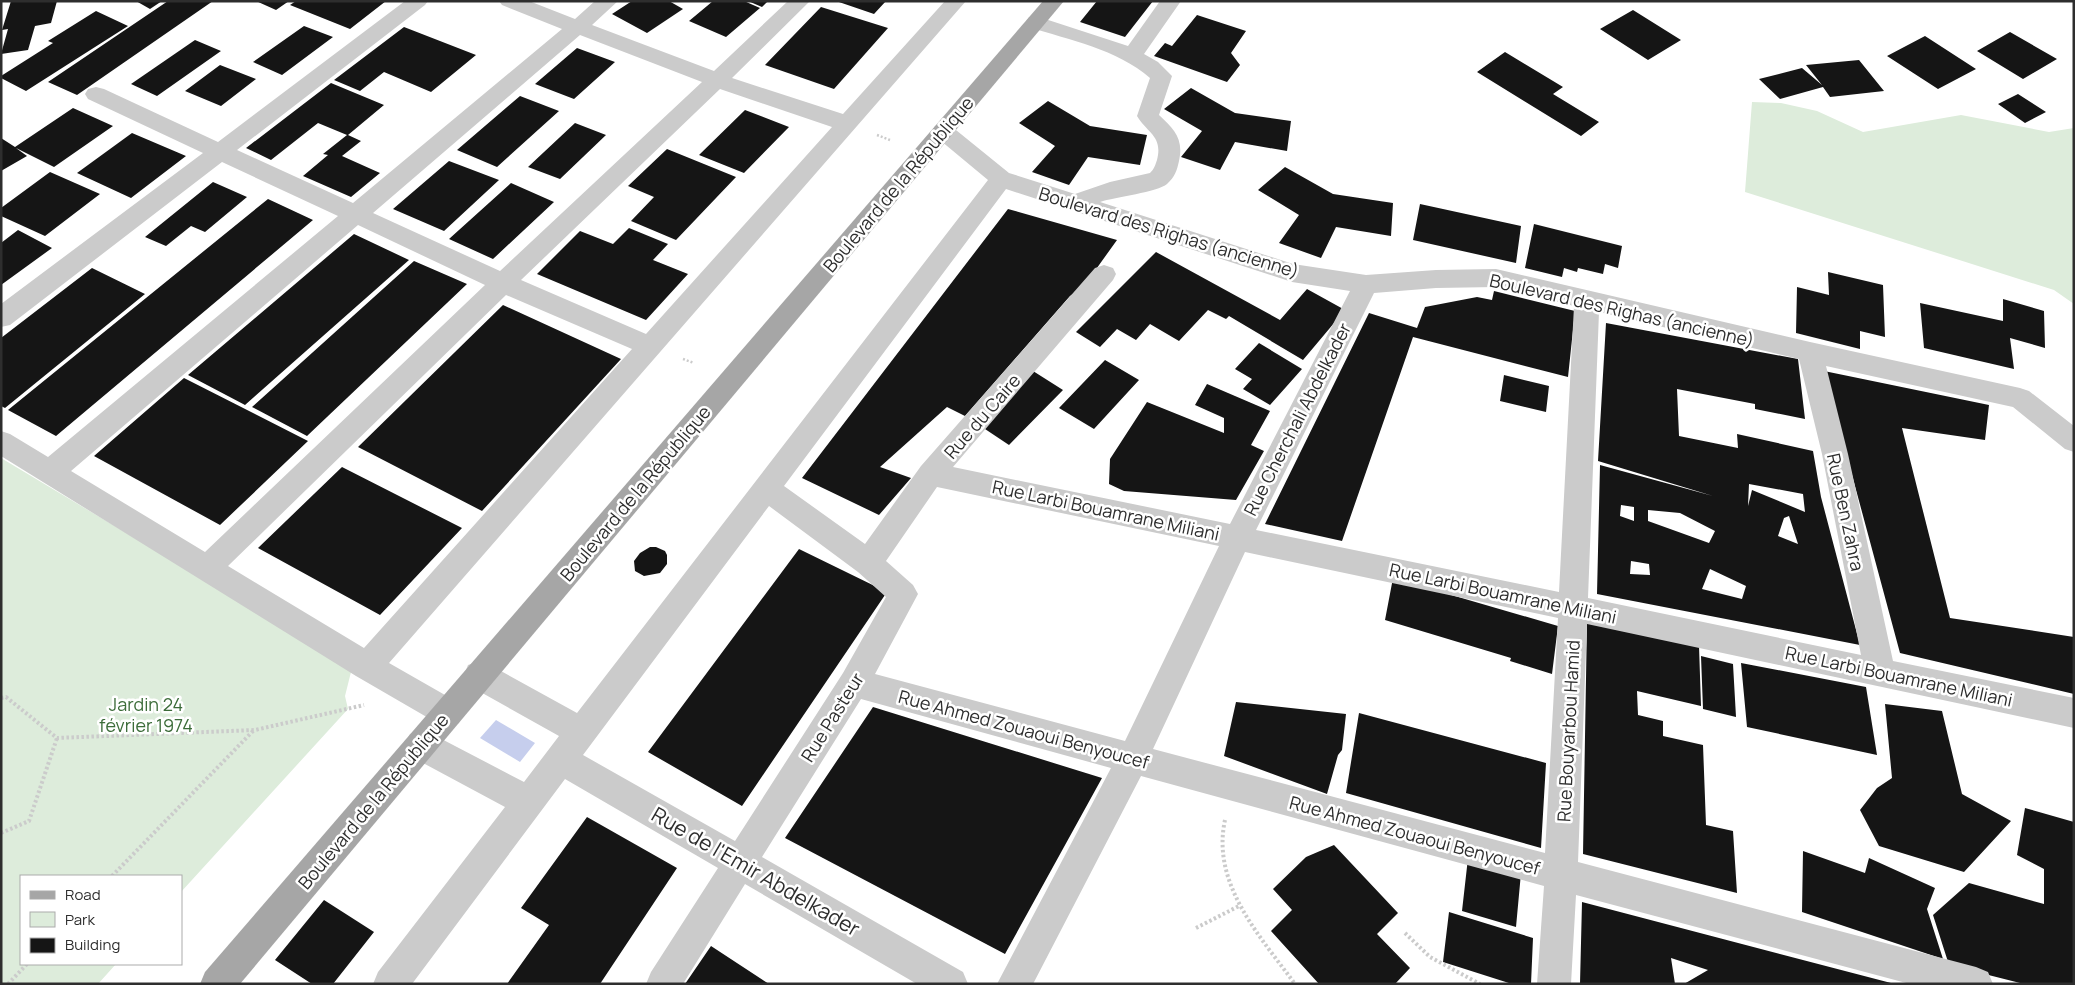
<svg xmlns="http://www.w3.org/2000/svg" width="2075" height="985" font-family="Manrope,sans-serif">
<rect width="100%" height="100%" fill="#fff"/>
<path fill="#ddecdb" d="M1752 102 1781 103 1817 111 1863 132 1961 115 2049 132 2074 128V304L2054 290 1745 192Z
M1 458 352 668 345 696 348 709 181 892V876H21V964H116L98 984H1Z"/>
<path fill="#c6ceed" d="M496 720 535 743 520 762 480 738Z"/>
<path fill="#151515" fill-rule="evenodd" d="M11 1H57L51 23 35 26 28 50 1 54 8 29 2 30Z
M136 1H162L150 9Z
M168 1H213L77 95 48 82Z
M256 1H289L276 10Z
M296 1H386L350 29 290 5Z
M632 1H669L683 9 647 33 612 14Z
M713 1H744L760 8 726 37 689 21Z
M748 1H768L762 7Z
M836 1H886L874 14Z
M1097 1H1153L1125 37 1080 22Z
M821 7 888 28 834 89 765 65Z
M1633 10 1681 40 1648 60 1600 29Z
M96 11 128 26 26 91 1 78V76L53 43 48 41Z
M1197 15 1246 31 1231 53 1240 65 1227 82 1154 56 1165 43 1172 46Z
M304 26 333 37 282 75 253 62Z
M404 27 476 55 431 92 384 72 360 91 334 80Z
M2010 32 2057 59 2023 79 1977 51Z
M1925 36 1976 69 1938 89 1887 56Z
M195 40 221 51 157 96 131 84Z
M577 48 615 62 574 99 535 84Z
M1505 52 1563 87 1553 94 1599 122 1581 136 1477 72Z
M1859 60 1884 91 1830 97 1823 87 1780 99 1759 79 1802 68 1822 85 1806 65Z
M220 65 256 79 221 106 185 91Z
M331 83 384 105 348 135 361 141 342 156 380 173 351 197 303 176 328 155 323 154 347 135 318 123 271 160 246 148Z
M1191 88 1235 113 1291 121 1287 151 1235 142 1220 170 1181 157 1202 131 1164 109Z
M2018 94 2046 112 2025 123 1998 104Z
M520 96 559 111 497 167 457 150Z
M1048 101 1090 126 1147 135 1140 165 1088 157 1069 185 1032 172 1055 146 1019 123Z
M73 108 113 126 54 167 16 148 27 156 1 171V138L15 147Z
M745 110 789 127 744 173 699 155Z
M575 123 606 135 560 179 528 167Z
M132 133 186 156 131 198 77 173Z
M667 149 736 177 676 240 631 221 654 197 628 186Z
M449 161 499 180 444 231 393 209Z
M1285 167 1333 194 1393 203 1391 236 1336 227 1321 258 1279 243 1299 215 1258 190Z
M50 172 100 194 45 236 1 216V208Z
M213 182 247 197 205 232 191 226 166 246 145 237Z
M511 183 554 202 493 259 449 239Z
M268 199 313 220 56 436 8 410Z
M1420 204 1521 226 1516 263 1413 240Z
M1008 209 1117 240 1084 286 1070 296 965 416 947 407 880 467 911 478 879 515 802 478Z
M1534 224 1622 246 1618 268 1605 264 1603 274 1578 268 1577 272 1564 268 1562 277 1525 268Z
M629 228 668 244 653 260 688 274 646 320 537 274 580 231 613 244Z
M18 230 52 248 1 285V243Z
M354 234 409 260 245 405 188 375Z
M1156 252 1280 320 1307 289 1345 310 1303 360 1229 316 1226 319 1208 310 1179 341 1150 324 1136 340 1117 329 1100 347 1076 332Z
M414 261 467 284 307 436 252 407Z
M92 268 145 294 5 408 1 406V338Z
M1828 272 1883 285 1885 337 1860 331V349L1796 333 1797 287 1829 295Z
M1494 291 1575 311 1568 377 1413 337 1342 541 1265 524 1369 313 1417 328 1425 307 1477 297 1492 300Z
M2003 299 2044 311 2045 348 2010 338 2014 369 1924 348 1920 303 2003 321Z
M503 305 621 359 482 511 358 447Z
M1606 323 1798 359 1805 419 1755 409V404L1677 389 1679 436 1738 448 1737 434 1813 451 1821 497 1860 645 1597 594 1600 465 1713 496 1598 461ZM1749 484 1803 494 1805 512 1752 490 1748 506ZM1621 505 1634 507V521L1620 516ZM1648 510 1680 513 1715 531 1709 543 1648 521ZM1789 516 1798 544 1778 536 1784 518ZM1631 561 1649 564 1650 575 1630 574ZM1710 569 1746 586 1742 599 1702 589Z
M1259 343 1302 369 1270 405 1243 389 1252 379 1235 369Z
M1105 360 1139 380 1094 429 1059 408Z
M1033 371 1063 390 1009 445 979 425Z
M1824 371 1989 405 1985 440 1902 428 1950 618 2074 637V694L1900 653Z
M1504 375 1549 386 1546 412 1500 401Z
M184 378 308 441 220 525 94 456Z
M1207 384 1270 411 1251 445 1264 451 1236 500 1124 491 1109 484 1110 459 1147 402 1224 433V418L1195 405Z
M342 467 462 528 380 615 258 548Z
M650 547H656L665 551 667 555V564L660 573 644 576 635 571 634 561 640 553Z
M799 549 887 592 742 806 648 752Z
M1393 578 1558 626 1552 674 1510 661 1511 658 1385 620Z
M1587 621 1699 646 1701 706 1637 691 1638 715 1663 721V736L1703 745 1706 825 1733 831 1737 893 1583 854Z
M1701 656 1733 664 1736 717 1703 709Z
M1741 663 1866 687 1877 755 1747 727Z
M1236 702 1346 714 1342 750 1338 755 1327 794 1224 756Z
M1885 704 1942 711 1962 794 2011 821 1964 872 1879 846 1860 810 1877 788 1892 778Z
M873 707 1102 778 1005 954 785 838Z
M1359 713 1546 763 1541 848 1346 793Z
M2025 808 2074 822V984H2024L1949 965 1933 915 1969 883 2044 904V869L2017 855Z
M587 817 677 868 600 984H507L549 925 521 908Z
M1334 845 1398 913 1377 934 1410 968 1395 984H1319L1271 931 1292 910 1273 889 1306 857Z
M1803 851 1865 873 1869 858 1935 888 1927 909 1943 959 1802 912Z
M1468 858 1521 873 1516 927 1462 911Z
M324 900 374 932 333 984H312L275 960Z
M1582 902 1891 983V984H1684L1708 970 1671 958 1675 984H1580Z
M1449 912 1533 938 1531 984H1512L1443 962Z
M711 946 769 984H685Z"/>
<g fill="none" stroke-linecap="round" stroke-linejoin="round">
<path stroke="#cbcbcb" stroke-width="2.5" stroke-dasharray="2 2" stroke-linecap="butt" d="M877 135 890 140
M683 359 694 363"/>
<path stroke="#cbcbcb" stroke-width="4" stroke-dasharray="2.5 2.5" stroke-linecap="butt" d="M1 698 6 697 57 738 255 730 364 705
M1225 820C1211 884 1260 936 1295 984
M1 833 29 821 57 738
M112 876 254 730
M1196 928 1239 906
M1405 933 1430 957 1480 984
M8 984 27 964"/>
<path fill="#cbcbcb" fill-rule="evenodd" d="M405 1H428L425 5 237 150 353 203 562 29 502 5 499 1H529L575 19 595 1H618L592 25 714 71 788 1H810L732 78 843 114 945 1H966L389 663 459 703 463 713 459 723 448 728 437 723 356 676 1 456V431L10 434 48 457 338 216 222 162 10 325 1 327V304L203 153 88 99 85 94 88 89 96 87 104 89 218 142ZM580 35 702 82 500 271 373 213ZM720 89 832 127 646 334 521 280ZM358 225 485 285 205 552 71 471ZM506 295 632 349 364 648 228 566Z
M1160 1H1181L1144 54 1158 62 1172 76 1159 115C1174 129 1184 139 1179 161 1177 170 1175 177 1167 184 1158 192 1115 197 1100 202L1293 264 1366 275 1436 270 1496 269 1810 342 2020 388 2029 391 2074 426V452L2065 449 2013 407 1826 366 1848 454 1893 661 2074 698V728L1587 624 1578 862 1976 967 1988 972 1993 984H1910L1576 895 1571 984H1537L1544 886 1141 776 1033 984H997L1111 768 861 699 762 857 963 972 968 984H917L745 884 683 984H646L651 972 718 868 565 779 412 984H373L378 972 505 807 410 756 405 745 410 734 421 730 432 734 524 782 559 736 468 685 464 675 468 665 479 661 490 665 577 713 988 180 935 136 932 131 935 126 943 123 951 126 1009 173 1075 194 1110 182 1150 173C1154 169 1155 166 1157 160 1163 136 1148 134 1137 116L1150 78C1117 49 1069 40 1029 27L1026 22 1029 17 1036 16 1128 46ZM1006 189 1292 282 1350 291 1230 524 953 467 1113 280 1116 274 1113 268 1104 265 1095 268 921 466 865 544 784 486ZM1496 287 1574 306 1559 592 1256 530 1374 293 1436 288ZM1599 312 1799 359 1822 454 1861 655 1588 598ZM937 487 1219 546 1125 741 875 674 918 594 913 585 886 561ZM769 506 858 572 886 597 843 673 735 841 583 755ZM1245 552 1558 618 1545 853 1153 749Z"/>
<path fill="#a6a6a6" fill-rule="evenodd" d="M1043 1H1064L240 984H200L205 972Z"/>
</g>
<g text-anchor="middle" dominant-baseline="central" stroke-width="5" stroke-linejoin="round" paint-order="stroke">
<g font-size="18" fill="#2e2e2e" stroke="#fff">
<text transform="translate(898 184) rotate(-50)">Boulevard de la République</text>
<text transform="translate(1169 232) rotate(17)">Boulevard des Righas (ancienne)</text>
<text transform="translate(1622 310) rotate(13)">Boulevard des Righas (ancienne)</text>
<text transform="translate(982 416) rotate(-49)">Rue du Caire</text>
<text transform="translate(1297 419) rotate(-63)">Rue Cherchali Abdelkader</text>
<text transform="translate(635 493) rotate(-50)">Boulevard de la République</text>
<text transform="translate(1106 510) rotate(12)">Rue Larbi Bouamrane Miliani</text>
<text transform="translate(1846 512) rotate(78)">Rue Ben Zahra</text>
<text transform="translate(1503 593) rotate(12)">Rue Larbi Bouamrane Miliani</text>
<text transform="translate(1899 676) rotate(12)">Rue Larbi Bouamrane Miliani</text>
<text transform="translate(832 717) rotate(-58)">Rue Pasteur</text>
<text transform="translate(1024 729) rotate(15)">Rue Ahmed Zouaoui Benyoucef</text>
<text transform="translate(1568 731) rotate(-87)">Rue Bouyarbou Hamid</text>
<text transform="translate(373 801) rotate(-50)">Boulevard de la République</text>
<text transform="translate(1415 835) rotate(15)">Rue Ahmed Zouaoui Benyoucef</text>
</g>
<g font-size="18" fill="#3c6c39" stroke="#fff">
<text x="146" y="704">Jardin 24<tspan x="146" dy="21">février 1974</tspan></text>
</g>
<g font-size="21" fill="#2e2e2e" stroke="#fff">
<text transform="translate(756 871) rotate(30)">Rue de l'Emir Abdelkader</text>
</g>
</g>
<rect width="2075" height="985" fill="none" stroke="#2e2e2e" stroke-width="5"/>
<rect x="20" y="875" width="162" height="90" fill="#ffffff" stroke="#ababab"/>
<rect x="30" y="891" width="25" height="8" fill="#a6a6a6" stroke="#ababab"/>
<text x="65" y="900" font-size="15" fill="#2e2e2e">Road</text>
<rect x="30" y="912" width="25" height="15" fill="#ddecdb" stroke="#ababab"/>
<text x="65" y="925" font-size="15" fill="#2e2e2e">Park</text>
<rect x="30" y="938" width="25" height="15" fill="#151515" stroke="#ababab"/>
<text x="65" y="950" font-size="15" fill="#2e2e2e">Building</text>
</svg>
